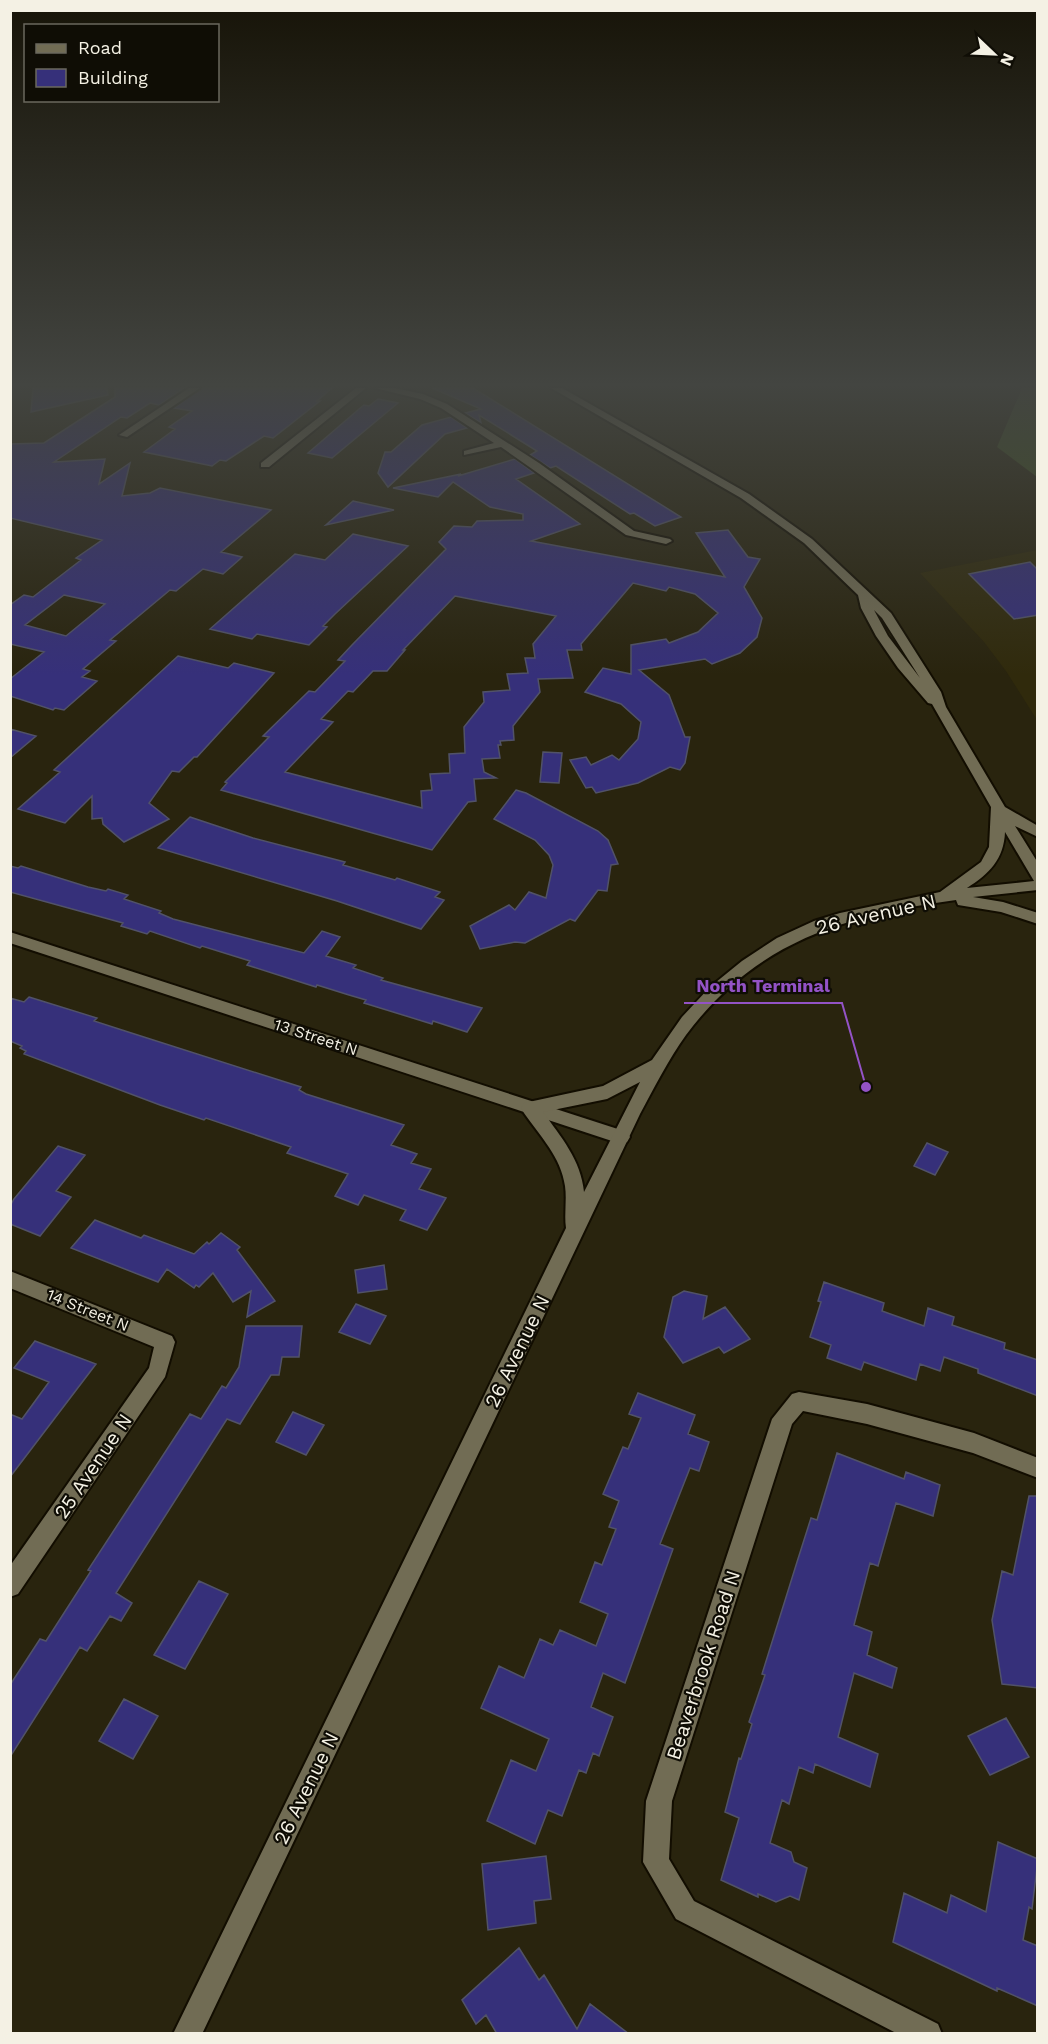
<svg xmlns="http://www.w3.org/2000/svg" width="1048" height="2044" font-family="'Work Sans',sans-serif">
<rect width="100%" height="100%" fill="#29240e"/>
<path fill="#302a0c" d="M1037 550V720L1006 671 984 642 920 573Z"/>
<path fill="#3e501f" d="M1022 388H1037V477L997 447Z"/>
<path fill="#36307a" stroke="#515268" stroke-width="1.5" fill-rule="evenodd" d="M33 388H107L108 395 31 412Z
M115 388H184L159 405 150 403 127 418 121 417 54 462 105 459 99 484 130 463 122 496 150 493 160 488 271 510 221 552 242 557 240 559 223 574 203 569 176 591 170 590 110 640 116 641 83 669 90 671 82 677 97 681 64 710 55 708 53 710 10 696V679L44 652 10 644V605L24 595 33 597 81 560 76 558 102 540 10 518V444L44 443 115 397ZM64 595 105 604 66 636 25 625Z
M202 388H332L317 401H320L273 438 264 436 226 461 220 460 212 466 144 452 175 429 169 427 192 411 174 408Z
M432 388H473L681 517 655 526 634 513 630 514 556 466 550 468 530 455 537 451 479 415 481 423 465 413 481 409Z
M378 399 398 403 332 458 308 453 359 409 364 405 369 406Z
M451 417 467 428 445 434 388 487 378 473 385 452H391L422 425Z
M515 459 534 473 516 479 580 524 531 541 725 577 696 533 728 530 748 557 760 559 744 587 762 618 757 637 740 653 712 664 705 659 639 670 669 695 685 737H690L685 763 680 770 670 767 638 783 596 793 592 787 586 788 570 760 586 757 591 765 612 755 619 760 638 739 641 722 621 704 585 692 603 668 631 674V645L666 639 669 643 698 632 718 613 695 594 669 587 666 591 633 583 581 644 582 650H567L573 678 538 679 540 692 513 726 514 740 500 741 501 745H498L500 758 482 759 484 772 496 778 474 779 476 801 468 802 432 850 221 790 227 783 225 782 269 737 263 736 309 691 315 692 345 661 338 660 352 645 446 549 439 542 454 526 472 527 477 521 523 520V514L490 507 453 482 438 497 393 488 461 474 458 476ZM455 596 556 616 533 644 535 658H525L528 673 507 674 510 690 483 692 484 702 464 727 465 753 449 754 450 773 430 774 432 790 421 791 422 808 285 772 333 722 321 719 348 691 353 692 373 671H387L405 650H403Z
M353 501 394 510 326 525Z
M353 534 408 546 335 614 323 626 327 627 309 645 257 634 252 639 210 629 295 554 325 560Z
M1030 562 1038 570V615L1014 619 969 574Z
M178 656 228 668 234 663 274 673 197 757H194L179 772 172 771 149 803 169 819 124 842 103 824 102 818 92 819V796L65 823 18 809 60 772 54 770Z
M10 729 36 736 10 758Z
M543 752 562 753 559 783 540 782Z
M516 790 526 793 598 831 608 840 618 864 611 865 607 891 598 890 575 921 570 919 525 943 515 942 480 949 470 926 509 905 515 910 529 892 546 898 553 865 549 855 535 840 494 819Z
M190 817 253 838 345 862 343 865 395 880 397 878 440 892 435 897 444 900 421 929 337 901 158 848Z
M10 866 18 868 21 866 88 887 106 891 108 889 128 895 124 899 161 911 159 913 173 919 304 953 322 931 340 937 326 956 356 965 353 968 383 978 381 980 482 1008 467 1032 433 1021 432 1024 364 1003 366 1000 349 995 317 985 316 987 247 965 250 961 202 946 200 948 150 931 147 934 121 926 123 923 10 892Z
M29 997 97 1018 94 1021 122 1030 301 1087 299 1090 306 1094 404 1125 391 1145 417 1154 411 1163 431 1169 419 1189 446 1198 427 1230 400 1220 406 1210 364 1195 358 1205 335 1196 348 1174 287 1153 291 1147 206 1118 204 1120 160 1105 24 1054 26 1051 20 1048 22 1046 10 1041V998L24 1002Z
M927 1143 948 1152 935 1175 914 1166Z
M58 1146 85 1155 56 1191 71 1197 40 1236 10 1224V1206L14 1199Z
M95 1220 141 1238 144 1235 194 1254 207 1242 209 1244 221 1233 240 1247 237 1250 275 1301 247 1317 251 1291 233 1302 213 1273 199 1287 196 1285 194 1288 167 1269 158 1282 71 1248Z
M384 1265 387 1289 358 1293 355 1270Z
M824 1282 884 1303 882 1311 924 1326 928 1308 954 1317 952 1325 1005 1343 1004 1349 1038 1360V1396L978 1373V1369L944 1357 940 1371 920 1364 916 1380 864 1362 861 1370 827 1358 831 1345 810 1337 821 1302 818 1301Z
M684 1291 707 1296 703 1319 725 1307 750 1339 724 1353 719 1347 683 1363 664 1337 673 1297Z
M356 1304 386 1316 370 1344 339 1332Z
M246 1326H302L299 1357H282L279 1375H271L240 1424 227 1419 116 1593 132 1603 121 1621 110 1616 87 1651 80 1647 10 1757V1685L40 1639 46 1641 91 1571 88 1570 190 1414 201 1419 222 1386 226 1388 239 1367Z
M35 1341 96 1364 10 1477V1414L22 1419 49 1382 14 1368Z
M638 1393 695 1415 688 1434 709 1442 699 1471 690 1468 660 1544 673 1549 625 1683 603 1673 591 1707 613 1717 599 1756 593 1753 586 1773 579 1770 562 1816 548 1810 535 1844 487 1821 511 1760 536 1771 549 1739 481 1708 499 1666 524 1678 540 1639 553 1645 560 1630 596 1646 608 1614 580 1602 595 1562 602 1565 616 1529 609 1527 619 1501 603 1494 623 1447 628 1449 641 1418 629 1414Z
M293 1412 324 1425 306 1455 276 1442Z
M837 1453 904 1479 906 1472 940 1485 933 1516 896 1503 878 1566 870 1563 854 1625 872 1632 867 1655 897 1668 892 1688 854 1673 838 1737 878 1754 870 1787 815 1764 813 1773 799 1767 789 1804 782 1800 770 1843 791 1852 794 1862 807 1868 799 1900 790 1896 776 1902 758 1894V1897L721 1880 739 1818 725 1812 739 1758 741 1759 752 1724 749 1722 765 1675 762 1674 797 1562 811 1518 817 1520Z
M1029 1496H1038V1688L1002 1684 992 1620 1002 1571 1013 1575Z
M199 1581 228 1594 185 1669 154 1655Z
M124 1699 158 1716 133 1759 99 1741Z
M1006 1718 1029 1757 990 1775 968 1736Z
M998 1842 1038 1859 1032 1909 1029 1907 1023 1940 1038 1946V2006L997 1988V1991L893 1942 904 1893 947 1913 951 1895 986 1912Z
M546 1856 551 1899 534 1901 536 1923 488 1930 482 1864Z
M519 1948 539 1980 544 1975 577 2029 590 2004 629 2034H497L486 2015 476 2024 462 2000Z"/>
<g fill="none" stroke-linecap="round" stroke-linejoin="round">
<defs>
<path id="minor" d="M189 388H200L127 437 119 435Z
M356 388H366L269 467H261V463Z
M375 388H394L423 394 447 404 539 463 634 531 670 539 672 541 666 544 626 535 501 447 464 455V451L494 443 441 408 420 399Z
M10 1271 172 1336 175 1342 165 1377 18 1594 10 1597V1566L149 1368 154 1347 10 1288Z
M799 1392 867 1404 974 1433 1038 1458V1478L973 1453 867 1424 803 1411 792 1424 672 1801 669 1859 694 1901 938 2024 942 2034H898L676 1919 643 1862 646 1801 772 1419 792 1394Z"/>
<path id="tertiary" d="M10 932 627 1132 630 1137 627 1142 621 1144 10 943Z"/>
<path id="secondary" d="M551 388H562L749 494 812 539 891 613 941 692 946 707 1005 807 1038 826V837L1015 826 1038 863V890L973 897 1003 902 1038 913V924L1001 912 958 905 956 900C846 915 756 941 686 1035 668 1060 654 1088 640 1114L202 2034H173L566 1228C564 1215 567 1200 565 1186 561 1157 540 1136 524 1113L521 1108 524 1103 603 1086 652 1060 682 1017 710 987 742 961 777 938 814 921 840 913 940 892 981 862 989 847 991 807 932 704 928 703 898 668 876 636 861 608 858 595 804 543 741 498ZM874 610 882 618 920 678 888 636ZM1005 832 1034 881 967 888C989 874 1004 859 1005 832ZM640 1082 584 1192C581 1160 561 1137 543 1112L607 1099Z"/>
</defs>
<use href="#minor" stroke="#120d00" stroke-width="4"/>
<use href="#tertiary" stroke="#120d00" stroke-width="4"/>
<use href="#secondary" stroke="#120d00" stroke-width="4"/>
<use href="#minor" fill="#716c54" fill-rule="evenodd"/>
<use href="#tertiary" fill="#716c54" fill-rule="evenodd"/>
<use href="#secondary" fill="#716c54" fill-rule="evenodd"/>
</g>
<linearGradient id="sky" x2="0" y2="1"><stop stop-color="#171408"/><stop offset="0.57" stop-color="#434541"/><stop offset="1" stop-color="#434541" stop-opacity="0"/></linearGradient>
<rect width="1048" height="675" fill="url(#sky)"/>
<g text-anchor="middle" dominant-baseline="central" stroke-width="4.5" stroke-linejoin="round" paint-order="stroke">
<g font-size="16" fill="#f4f1e4" stroke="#0f0d05">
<text transform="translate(316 1037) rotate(18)">13 Street N</text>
<text transform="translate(88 1310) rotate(22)">14 Street N</text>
</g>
<g font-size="20" fill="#f4f1e4" stroke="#0f0d05">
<text transform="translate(876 914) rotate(-13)">26 Avenue N</text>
<text transform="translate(517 1351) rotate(-64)">26 Avenue N</text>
<text transform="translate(93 1466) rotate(-56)">25 Avenue N</text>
<text transform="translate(703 1665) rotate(-72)">Beaverbrook Road N</text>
<text transform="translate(306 1788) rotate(-64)">26 Avenue N</text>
</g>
</g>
<path fill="none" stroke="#9353c6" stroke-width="2" d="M866 1087L842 1003H684"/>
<circle fill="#9353c6" stroke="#0f0d05" stroke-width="2" cx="866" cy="1087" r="6"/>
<g font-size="18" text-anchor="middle" font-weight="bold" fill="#9353c6" stroke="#0f0d05" stroke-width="4.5" stroke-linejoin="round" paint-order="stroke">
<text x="763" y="992">North Terminal</text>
</g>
<rect width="1048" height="2044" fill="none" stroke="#f4f1e4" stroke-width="24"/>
<rect x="24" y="24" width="195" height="78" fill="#0f0d05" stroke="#6b685e" stroke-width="1.5"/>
<rect x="36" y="44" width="30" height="9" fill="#716c54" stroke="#6b685e" stroke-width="1.5"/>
<text x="78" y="54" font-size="18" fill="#f4f1e4">Road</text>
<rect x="36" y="69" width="30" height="18" fill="#36307a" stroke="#6b685e" stroke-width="1.5"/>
<text x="78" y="84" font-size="18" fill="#f4f1e4">Building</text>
<g transform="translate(994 54) rotate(113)" stroke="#0f0d05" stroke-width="4.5" paint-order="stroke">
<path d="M0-4.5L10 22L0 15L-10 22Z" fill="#f4f1e4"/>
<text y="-9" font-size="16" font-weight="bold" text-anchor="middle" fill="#f4f1e4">N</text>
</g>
</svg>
